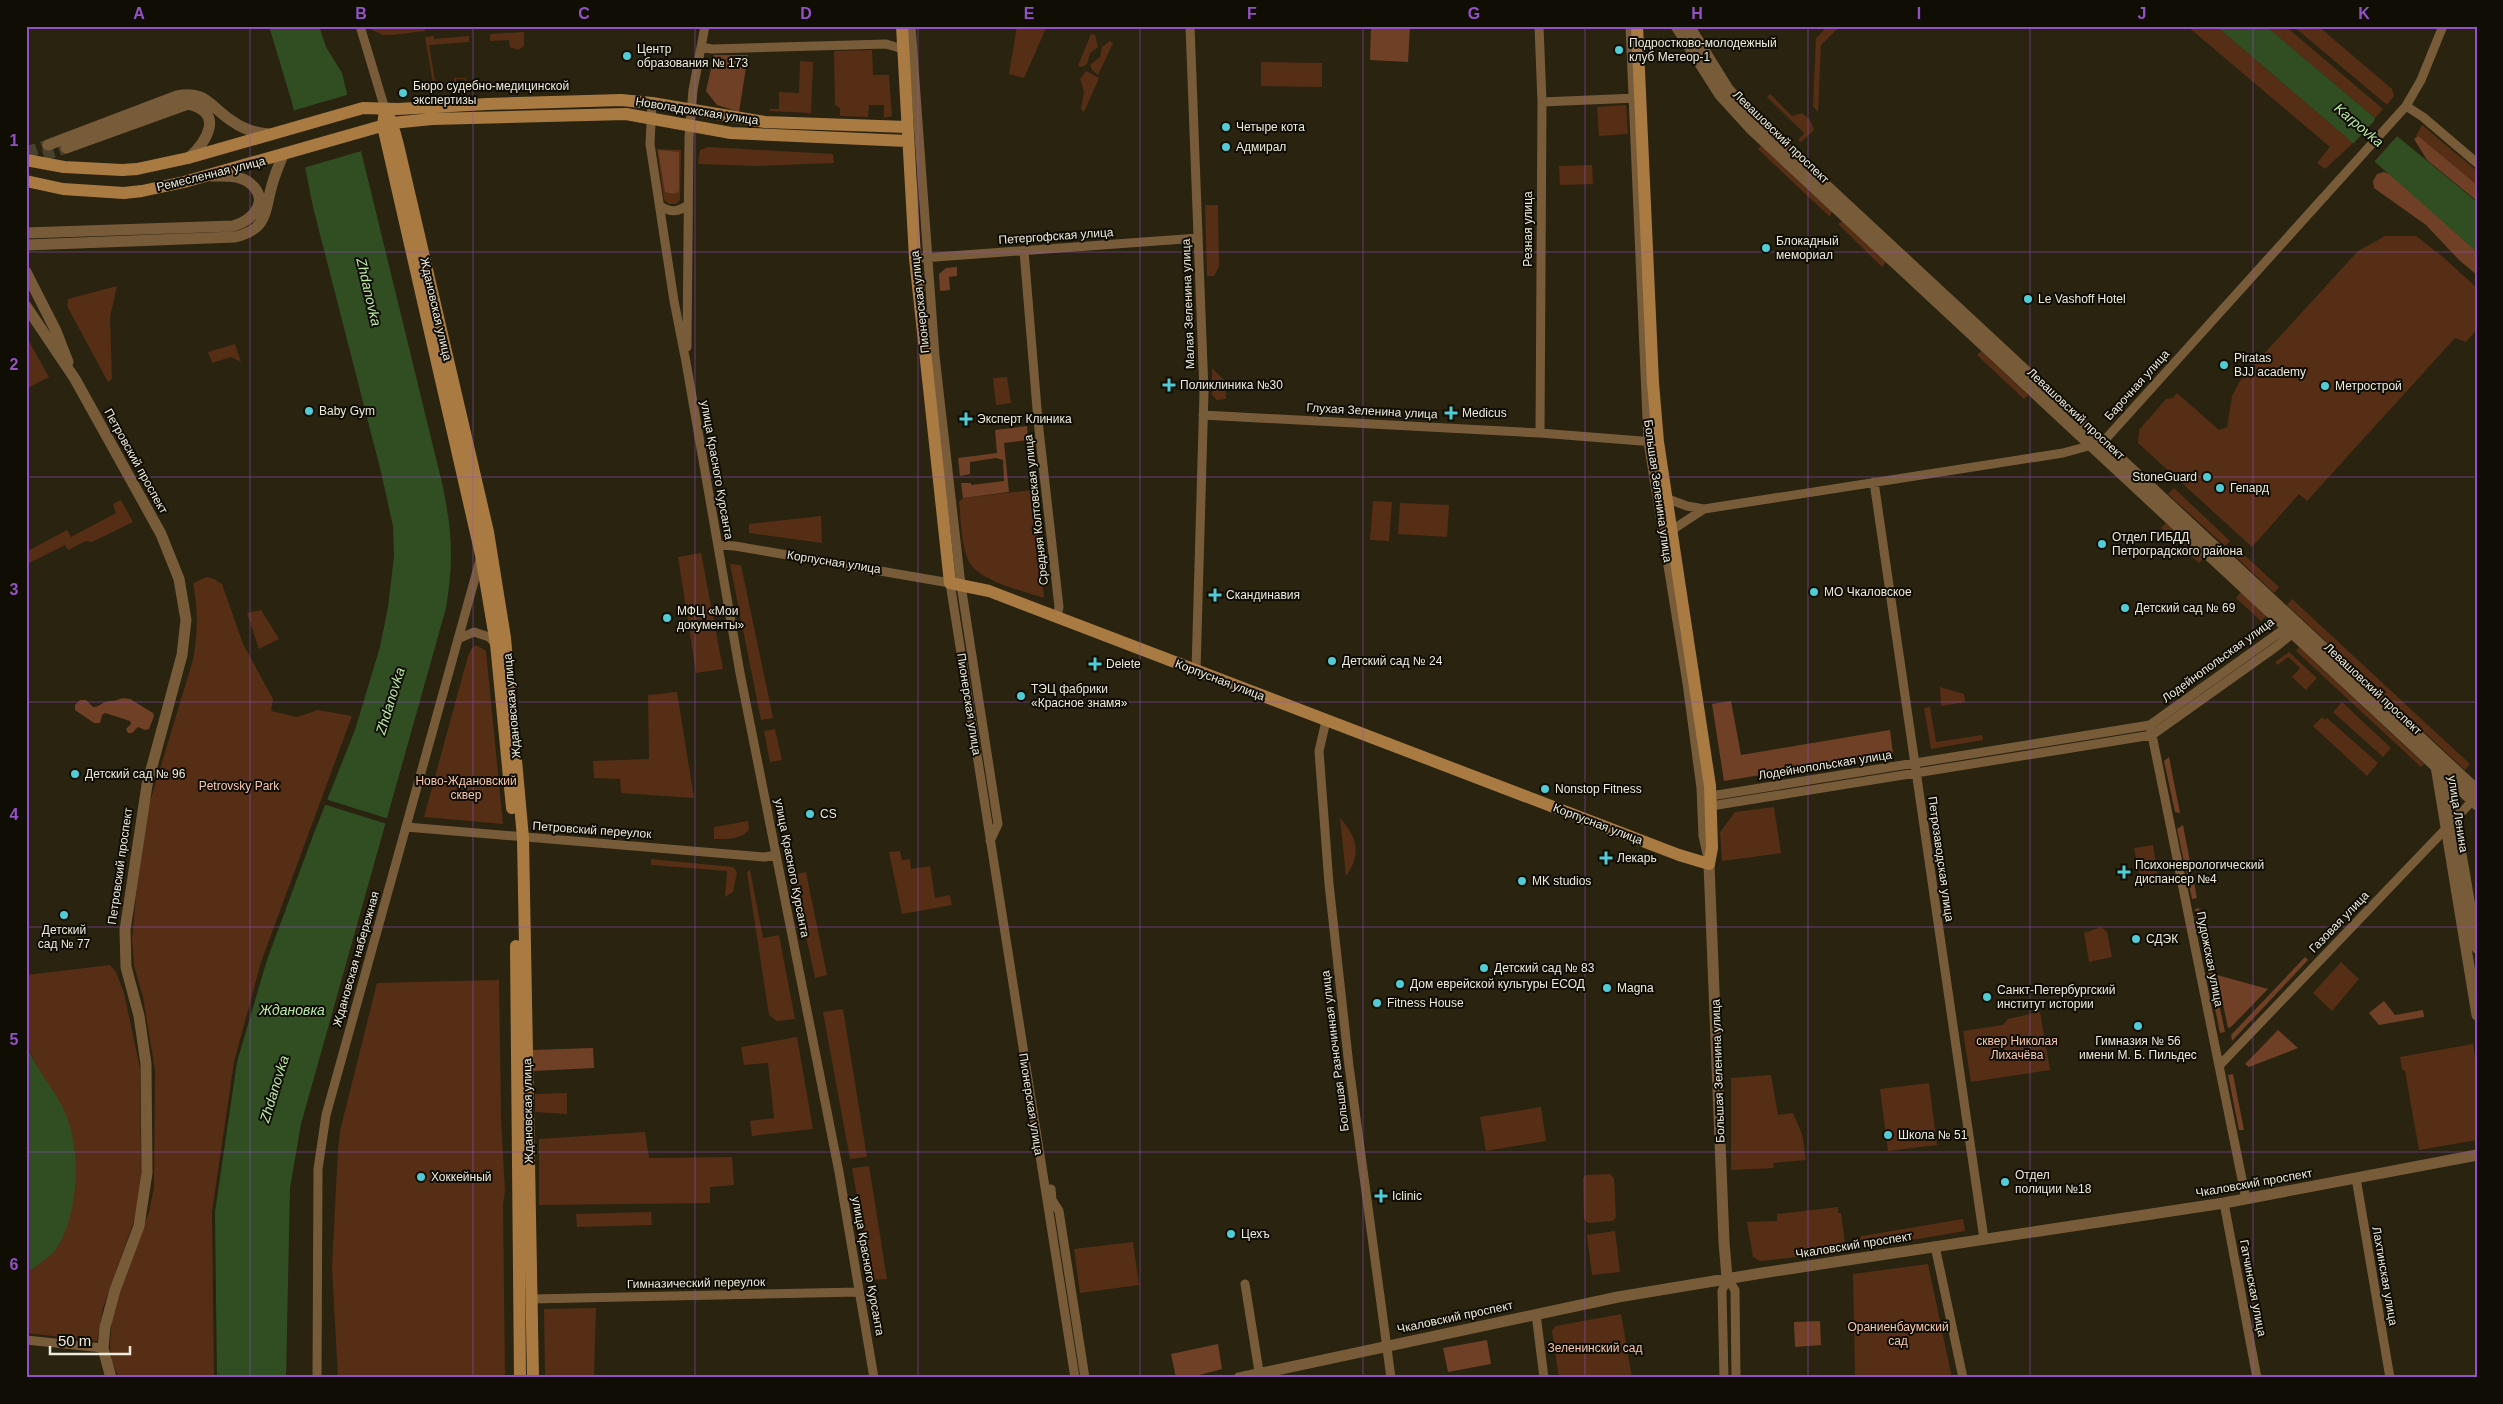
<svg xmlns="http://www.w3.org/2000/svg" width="2503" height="1404" font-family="Arial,sans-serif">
<rect width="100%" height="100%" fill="#2a230f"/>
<path fill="#562e16" d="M371 26H424L425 31 392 35H383L372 30Z
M1017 26H1047L1024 78 1009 74Z
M1828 26H1840L1821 45 1818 112 1813 106 1816 38Z
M2187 26H2216L2353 143 2325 169 2317 163 2330 147Z
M2266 26H2285L2383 109 2375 118Z
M2293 26H2318L2392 89 2394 96 2387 105Z
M524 32V46L518 50 510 47 509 40 490 41V34Z
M1091 34 1095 35 1098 47 1090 53 1087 64 1082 67 1078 66Z
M434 36V39L469 36V42L429 45 436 87H454V78H466L467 87H521V82H524L526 89H465V79H456V89H434L425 37Z
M1110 41 1113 43 1098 75 1092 70 1090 65 1100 57 1102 47Z
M872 50 873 75H889L892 116 884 118V105H869L868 117 840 116V108L835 105 834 51Z
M800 61 813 62 811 113 770 111V109H779V92L799 93Z
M1261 62 1322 63V87L1261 86Z
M1086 71 1099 78 1084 112 1081 109 1084 92 1080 79Z
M1770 94 1792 116 1802 113 1810 120 1814 130 1801 142 1798 140 1804 133 1767 97Z
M1626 105 1628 134 1599 136 1597 107Z
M2422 125 2477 171V185L2416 136Z
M1762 145 1832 211 1830 217 1758 149Z
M708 147 833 154 834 163 757 166 698 164 700 150Z
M657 149 681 150 680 200 676 204H669L664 200Z
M1592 165 1593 184 1560 185 1559 166Z
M1205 205H1218L1219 267 1214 276H1207Z
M1843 221 1886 262 1882 267 1838 224Z
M2385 236H2416L2443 257 2477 288V329L2466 342 2455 338 2307 501 2299 494 2252 547 2138 443 2139 430 2166 399 2173 398 2177 393 2219 430 2227 427 2232 396 2241 379 2358 251Z
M117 286 110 317 112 379 108 382 67 306 68 299Z
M26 336 49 377 26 389Z
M235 344 241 362 231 357 212 363 208 352Z
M1981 351 2028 395 2024 399 1977 355Z
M1212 368 1225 381 1226 399 1217 400 1212 395Z
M1007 377 1011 403 996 405 993 378Z
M2174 488 2230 541 2225 546 2168 494Z
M1033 490 1044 598C1024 591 977 581 968 560 961 543 961 521 959 502L963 498Z
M121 500 133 522 92 542 86 541 68 550 65 545 29 563V565L26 567V552L67 530 71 537 116 513 113 504Z
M1373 501 1392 502 1389 541 1370 540Z
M1400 503 1449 505 1447 537 1398 534Z
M821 516 822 543 749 533V524Z
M2166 523 2204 558 2199 563 2161 528Z
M2240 551 2279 587 2274 593 2235 556Z
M701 553 723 669 696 673 678 557Z
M730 564 741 565 773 718 761 720Z
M207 577 214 579 222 584 243 644 273 699 271 711 297 717 318 710 352 716 261 962 234 1062 212 1212 214 1378H119L112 1362 110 1346 112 1317 119 1291 149 1212 154 1187 155 1070 143 997 134 966 132 940 136 895 149 805 193 660C198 632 198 610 193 583Z
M2241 592 2266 616 2261 621 2236 598Z
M2292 599 2470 764 2465 770 2287 605Z
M261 610 279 639 259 649 247 613Z
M476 645 486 651 503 824 424 817 468 656 471 649Z
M2299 647 2424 764 2421 767 2296 651Z
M2289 652 2317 678 2306 690 2292 677 2300 668 2288 657 2278 665 2275 662Z
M1940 687 1964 694 1965 702 1941 706Z
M677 692 694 798 621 793 620 779 594 778 593 761 649 759 648 695Z
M2342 702 2391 748 2383 757 2333 712Z
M1930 707 1936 742 1982 735 1983 740 1931 749 1924 708Z
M2322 717 2325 720 2327 718 2378 763 2367 776 2313 726Z
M775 729 782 760 770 762 764 731Z
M1774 807 1781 853 1722 861 1720 832 1735 812Z
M1340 818C1357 837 1362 854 1346 876Z
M748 821 749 829C743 840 726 839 714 839V827Z
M2153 845 2159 883 2142 886 2134 848Z
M900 851 902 860 910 859 911 869 930 866 935 898 950 895 952 905 902 914 889 852Z
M651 859 733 867 737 872 733 892 725 897 727 871 651 865Z
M750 870 763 938 779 935 795 1019 777 1021 769 1015 747 872Z
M806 872 827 975 815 978 793 875Z
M2101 927 2107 932 2112 957 2089 962 2084 933Z
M2341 962 2359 979 2332 1011 2313 993Z
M110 965 116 972 124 993 140 1068 141 1181 140 1204 103 1308 97 1341 26 1333V1273L55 1250 40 1073 26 1043V975Z
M499 980 501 1119 505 1191 503 1204 505 1378H338L332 1267 338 1149 340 1131 377 983Z
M843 1009 867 1157 850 1159 823 1012Z
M2040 1012 2050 1070 1971 1082 1963 1031 2003 1025 2008 1019Z
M797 1037 813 1129 752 1136 750 1121 774 1118 768 1063 744 1065 741 1047Z
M2473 1044 2477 1071V1140L2419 1150 2405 1071 2402 1069 2400 1057Z
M1771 1075 1778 1115 1793 1113 1802 1134 1806 1160 1773 1163 1774 1168 1731 1170V1078Z
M1929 1083 1937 1145 1888 1151 1880 1089Z
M567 1093V1114L535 1112V1094Z
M1541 1107 1546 1141 1486 1151 1480 1117Z
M645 1132 649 1158 732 1157 734 1185 710 1187V1203L539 1205V1139Z
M869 1166 887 1279 872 1280 852 1168Z
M1610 1174 1614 1178 1616 1217 1613 1221 1588 1223 1584 1219 1583 1178 1586 1175Z
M1838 1207V1213H1841L1846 1252 1760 1261 1753 1257 1747 1222 1777 1221V1214Z
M651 1212 652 1225 577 1227 576 1214Z
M1963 1219 1965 1231 1875 1246 1874 1239 1858 1240 1862 1236Z
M1615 1231 1620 1272 1592 1275 1587 1235Z
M1133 1242 1139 1285 1080 1293 1074 1249Z
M1928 1264 1952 1378H1855L1853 1274Z
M596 1308 594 1376 545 1375 544 1309Z
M1621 1314 1632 1378H1559L1552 1331 1556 1326Z"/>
<path fill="#6f4026" d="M1371 26H1410L1408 62 1370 60Z
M714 55H748L739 112 717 105 706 91Z
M2418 136 2477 185V201L2427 160 2414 139Z
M658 150 679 152V191L674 194 665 192Z
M2384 172 2392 175 2477 252V275L2459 260 2426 225 2374 188 2373 181 2377 174Z
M957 267V276L949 277 950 290 940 291 939 274 946 268Z
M1027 426 1028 440 1004 443 1009 492 963 498 961 483H971V485L1004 481 1003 460 996 458 970 462V474L960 476 958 458 997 453 995 430Z
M122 698 130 699 153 713 154 716 149 729 145 730 138 727 132 733H128L126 729 131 724 130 721 105 713 102 715 100 723H94L75 710V705L80 700H86L93 707C99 707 100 704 105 702 111 700 115 702 122 698Z
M1731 701 1741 755 1890 730 1893 753 1724 781 1712 704Z
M2169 757 2180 813 2175 812 2164 761Z
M2183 825 2197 898 2192 899 2177 829Z
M2199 908 2225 1032 2220 1033 2195 909Z
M2305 957 2308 960 2232 1041 2231 1035Z
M2217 975 2268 989 2231 1027 2228 1028Z
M2384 1001 2395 1015 2423 1010 2424 1017 2379 1025 2369 1013Z
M2278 1030 2298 1048 2249 1067 2245 1064Z
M593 1048 594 1068 533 1071 532 1050Z
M2233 1074 2244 1130H2239L2228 1075Z
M1820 1321 1821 1345 1795 1347 1794 1322Z
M1487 1340 1491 1364 1448 1372 1443 1348Z
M1218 1344 1222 1369 1188 1378H1176L1171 1354Z"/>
<path fill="#314e23" d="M269 26H319L326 47 342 73 442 483C452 530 454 560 446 608L301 1124 290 1188 286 1378H217L215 1212 237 1062 267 960 314 833 355 730 380 647 388 607 394 556 393 526 381 472 313 207 293 106Z
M2216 26H2266L2375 118 2374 121 2395 138 2397 136 2477 202V252L2374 161 2379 156 2359 138 2354 144Z
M26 1043C36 1072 60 1094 69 1123 81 1159 77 1218 56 1249 49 1258 35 1267 26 1273Z"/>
<path fill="#2a230f" d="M350 94 365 150 303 168 292 111Z
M2378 117V120L2394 135 2399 134 2373 163 2376 155 2359 141 2355 146 2352 145Z
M325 799 389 819 387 824 323 804Z"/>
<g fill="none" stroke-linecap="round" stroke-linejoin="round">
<path stroke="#47412e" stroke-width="11" stroke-dasharray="11 5.5" stroke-linecap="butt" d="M26 152 48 145
M28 161 66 148"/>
<path stroke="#785c3a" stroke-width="9" d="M360 26 385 109
M911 26 935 356 961 585 998 824 990 841
M1190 26 1204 392 1196 670
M1539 26 1542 102 1540 433
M1630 26 1648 442 1687 683 1701 788 1703 836 1708 858
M701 47 712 49 886 44 903 49
M1542 102 1636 98
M652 103 650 144 674 301 686 362 740 673 839 1172 874 1378
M2406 106 2423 117 2477 163
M660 206C671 213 678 212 688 205
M1024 251 1038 421 1059 607 1057 617
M922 258 1198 238
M687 347 689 137 693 90 705 26
M1203 415 1540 433 1654 442
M1874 482 1984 1239
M1668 499 1687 506 1704 509 2063 453 2103 442 2406 106 2421 80 2443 26
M1672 530 1704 509
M718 545 735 546 950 583 1075 1378
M458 639 474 632 489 637 496 644
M1326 721 1319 751 1329 884 1349 1066 1391 1378
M2151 730 2246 1199
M1711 796 2150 725 2290 625
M1711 806 2152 735 2277 646 2293 633 2294 629
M406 827 765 857 776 855
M2219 1066 2477 796
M2356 1178 2390 1378
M1051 1189 1052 1200 1059 1211 1085 1378
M2224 1203 2257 1378
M1935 1246 1963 1378
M1727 1278 1735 1290 1736 1378
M1245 1284 1260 1378
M532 1299 859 1292
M1536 1314 1544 1378
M26 1340 103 1348
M317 1378 318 1169 326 1115 480 560
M1724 1378 1722 1291 1727 1278"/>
<path stroke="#785c3a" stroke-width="11" d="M1676 26 1720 95 1752 130 2477 805
M1689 26 1728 89 1758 122 2477 790
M48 145 177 96C207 90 210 107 232 121 243 129 256 133 269 134
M66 148 188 104C225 112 207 141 189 158
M26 233 233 226C255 220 272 198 247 181 237 175 223 176 212 176
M26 245 235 237C268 229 264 213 272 185 275 174 279 165 283 155
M26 272 56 331 68 362
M26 306 75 379 161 534 179 579 186 620 182 655 147 785 125 930 126 967 139 1016 146 1064 147 1173 139 1226 115 1290 105 1327 103 1348 111 1378
M2436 766 2477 1015
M2448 777 2477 948
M1709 864 1724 1242 1727 1278
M1239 1378 1618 1297 1762 1273 2224 1203 2477 1155"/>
<path stroke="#a97b43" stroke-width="12" d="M902 26 915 258 950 583 989 591 1679 855 1709 864 1712 848 1710 786 1658 442 1653 383 1637 26
M385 109 392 123 398 145 488 532 505 638 523 838 533 1378
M385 109 383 126 481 555 496 644 512 808
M122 170 137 169 188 158 363 108 398 109 487 104 621 100 652 103 765 122 907 127
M26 181 63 189 124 193 142 191 184 182 392 123 432 119 626 114 731 133 907 141
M516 946 520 1378"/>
<path stroke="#a97b43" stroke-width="12" d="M26 160 64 167 122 170"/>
</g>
<path fill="none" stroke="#9252c5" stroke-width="1" stroke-opacity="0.55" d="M250 26V1378M473 26V1378M695 26V1378M918 26V1378M1140 26V1378M1363 26V1378M1585 26V1378M1808 26V1378M2030 26V1378M2253 26V1378M26 252H2477M26 477H2477M26 702H2477M26 927H2477M26 1152H2477"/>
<g fill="#51ccd4" stroke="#100d05" stroke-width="2">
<circle cx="1619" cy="50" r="5"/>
<circle cx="627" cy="56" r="5"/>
<circle cx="403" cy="93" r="5"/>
<circle cx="1226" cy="127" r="5"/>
<circle cx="1226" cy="147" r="5"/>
<circle cx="1766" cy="248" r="5"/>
<circle cx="2028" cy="299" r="5"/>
<circle cx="2224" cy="365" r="5"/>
<path d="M1166.5 377.5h5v5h5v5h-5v5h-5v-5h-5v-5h5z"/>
<circle cx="2325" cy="386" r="5"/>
<circle cx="309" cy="411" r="5"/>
<path d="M1448.5 405.5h5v5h5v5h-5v5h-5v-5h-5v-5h5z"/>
<path d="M963.5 411.5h5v5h5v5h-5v5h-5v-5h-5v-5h5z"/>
<circle cx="2207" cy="477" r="5"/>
<circle cx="2220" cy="488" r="5"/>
<circle cx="2102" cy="544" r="5"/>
<circle cx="1814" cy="592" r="5"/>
<path d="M1212.5 587.5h5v5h5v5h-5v5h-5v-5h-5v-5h5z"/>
<circle cx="2125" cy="608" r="5"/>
<circle cx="667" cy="618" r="5"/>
<circle cx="1332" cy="661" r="5"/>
<path d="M1092.5 656.5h5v5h5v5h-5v5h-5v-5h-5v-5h5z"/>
<circle cx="1021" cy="696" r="5"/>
<circle cx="75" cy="774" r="5"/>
<circle cx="1545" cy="789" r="5"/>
<circle cx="810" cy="814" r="5"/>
<path d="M1603.5 850.5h5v5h5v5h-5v5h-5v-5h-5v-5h5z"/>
<path d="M2121.5 864.5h5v5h5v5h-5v5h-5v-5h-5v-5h5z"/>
<circle cx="1522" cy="881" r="5"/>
<circle cx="64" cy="915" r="5"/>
<circle cx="2136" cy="939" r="5"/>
<circle cx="1484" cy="968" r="5"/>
<circle cx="1400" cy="984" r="5"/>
<circle cx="1607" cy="988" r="5"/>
<circle cx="1987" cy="997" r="5"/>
<circle cx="1377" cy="1003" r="5"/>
<circle cx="2138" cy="1026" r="5"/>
<circle cx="1888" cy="1135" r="5"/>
<circle cx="421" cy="1177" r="5"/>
<circle cx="2005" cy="1182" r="5"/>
<path d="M1378.5 1188.5h5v5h5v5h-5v5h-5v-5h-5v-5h5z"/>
<circle cx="1231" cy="1234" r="5"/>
</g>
<g text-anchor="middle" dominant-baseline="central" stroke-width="4" stroke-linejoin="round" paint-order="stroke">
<g font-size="12" fill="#ede9dd" stroke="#100d05" text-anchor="start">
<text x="1629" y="43">Подростково-молодежный<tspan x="1629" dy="14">клуб Метеор-1</tspan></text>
<text x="637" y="49">Центр<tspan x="637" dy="14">образования № 173</tspan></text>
<text x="413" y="86">Бюро судебно-медицинской<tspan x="413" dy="14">экспертизы</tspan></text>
<text x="1236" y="127">Четыре кота</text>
<text x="1236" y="147">Адмирал</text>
<text x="1776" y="241">Блокадный<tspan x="1776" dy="14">мемориал</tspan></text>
<text x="2038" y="299">Le Vashoff Hotel</text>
<text x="2234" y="358">Piratas<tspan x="2234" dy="14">BJJ academy</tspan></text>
<text x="1180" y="385">Поликлиника №30</text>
<text x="2335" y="386">Метрострой</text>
<text x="319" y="411">Baby Gym</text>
<text x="1462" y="413">Medicus</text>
<text x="977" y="419">Эксперт Клиника</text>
<text x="2197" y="477" text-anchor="end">StoneGuard</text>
<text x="2230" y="488">Гепард</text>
<text x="2112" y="537">Отдел ГИБДД<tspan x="2112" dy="14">Петроградского района</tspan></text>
<text x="1824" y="592">МО Чкаловское</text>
<text x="1226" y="595">Скандинавия</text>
<text x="2135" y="608">Детский сад № 69</text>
<text x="677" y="611">МФЦ «Мои<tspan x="677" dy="14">документы»</tspan></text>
<text x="1342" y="661">Детский сад № 24</text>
<text x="1106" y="664">Delete</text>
<text x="1031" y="689">ТЭЦ фабрики<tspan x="1031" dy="14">«Красное знамя»</tspan></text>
<text x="85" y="774">Детский сад № 96</text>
<text x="1555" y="789">Nonstop Fitness</text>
<text x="820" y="814">CS</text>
<text x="1617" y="858">Лекарь</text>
<text x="2135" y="865">Психоневрологический<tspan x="2135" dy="14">диспансер №4</tspan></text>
<text x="1532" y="881">MK studios</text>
<text x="64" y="930" text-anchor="middle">Детский<tspan x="64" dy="14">сад № 77</tspan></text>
<text x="2146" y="939">СДЭК</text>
<text x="1494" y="968">Детский сад № 83</text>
<text x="1410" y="984">Дом еврейской культуры ЕСОД</text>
<text x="1617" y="988">Magna</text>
<text x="1997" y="990">Санкт-Петербургский<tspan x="1997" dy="14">институт истории</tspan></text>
<text x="1387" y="1003">Fitness House</text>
<text x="2138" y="1041" text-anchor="middle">Гимназия № 56<tspan x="2138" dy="14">имени М. Б. Пильдес</tspan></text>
<text x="1898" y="1135">Школа № 51</text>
<text x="2015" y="1175">Отдел<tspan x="2015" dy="14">полиции №18</tspan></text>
<text x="431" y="1177">Хоккейный</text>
<text x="1392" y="1196">Iclinic</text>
<text x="1241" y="1234">Цехъ</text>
</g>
<g font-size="12" fill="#ede9dd" stroke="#100d05">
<text transform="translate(697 111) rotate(9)">Новоладожская улица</text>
<text transform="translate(1781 137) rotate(44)">Левашовский проспект</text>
<text transform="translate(211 174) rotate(-14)">Ремесленная улица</text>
<text transform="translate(1528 229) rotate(-90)">Резная улица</text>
<text transform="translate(1056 236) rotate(-4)">Петергофская улица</text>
<text transform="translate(920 302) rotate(-96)">Пионерская улица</text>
<text transform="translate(1188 304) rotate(-92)">Малая Зеленина улица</text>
<text transform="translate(436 309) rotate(77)">Ждановская улица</text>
<text transform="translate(2137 385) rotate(-48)">Барочная улица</text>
<text transform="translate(1372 411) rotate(3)">Глухая Зеленина улица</text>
<text transform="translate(2076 414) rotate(43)">Левашовский проспект</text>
<text transform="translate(136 461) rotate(61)">Петровский проспект</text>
<text transform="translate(717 470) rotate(80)">улица Красного Курсанта</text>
<text transform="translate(1658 491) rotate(82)">Большая Зеленина улица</text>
<text transform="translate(1036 510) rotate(-96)">Средняя Колтовская улица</text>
<text transform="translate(834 562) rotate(9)">Корпусная улица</text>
<text transform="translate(2218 660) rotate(-36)">Лодейнопольская улица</text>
<text transform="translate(1220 680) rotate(21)">Корпусная улица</text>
<text transform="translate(2373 689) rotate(43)">Левашовский проспект</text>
<text transform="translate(969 704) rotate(81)">Пионерская улица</text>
<text transform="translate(512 706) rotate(-95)">Ждановская улица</text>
<text transform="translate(1825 765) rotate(-9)">Лодейнопольская улица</text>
<text transform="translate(2458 814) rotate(81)">улица Ленина</text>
<text transform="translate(1598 824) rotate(21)">Корпусная улица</text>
<text transform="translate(592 830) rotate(4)">Петровский переулок</text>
<text transform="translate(1941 859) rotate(82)">Петрозаводская улица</text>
<text transform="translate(120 866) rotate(-82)">Петровский проспект</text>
<text transform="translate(792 868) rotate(79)">улица Красного Курсанта</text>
<text transform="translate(2339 922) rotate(-46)">Газовая улица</text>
<text transform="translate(356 959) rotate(-74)">Ждановская набережная</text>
<text transform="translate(2210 959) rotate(79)">Пудожская улица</text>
<text transform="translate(1335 1051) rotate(-97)">Большая Разночинная улица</text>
<text transform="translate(1718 1071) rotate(-92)">Большая Зеленина улица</text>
<text transform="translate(1031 1104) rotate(81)">Пионерская улица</text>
<text transform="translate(528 1111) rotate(-91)">Ждановская улица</text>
<text transform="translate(2254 1183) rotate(-10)">Чкаловский проспект</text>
<text transform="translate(1854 1245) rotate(-9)">Чкаловский проспект</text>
<text transform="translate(868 1266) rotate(80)">улица Красного Курсанта</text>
<text transform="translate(2385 1276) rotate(80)">Лахтинская улица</text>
<text transform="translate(696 1283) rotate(-1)">Гимназический переулок</text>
<text transform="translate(2253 1288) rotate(79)">Гатчинская улица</text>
<text transform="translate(1455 1317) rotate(-12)">Чкаловский проспект</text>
</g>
<g font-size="12" fill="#f6c7ae" stroke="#100d05">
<text x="466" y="781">Ново-Ждановский<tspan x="466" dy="14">сквер</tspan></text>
<text x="239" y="786">Petrovsky Park</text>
<text x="2017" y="1041">сквер Николая<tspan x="2017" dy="14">Лихачёва</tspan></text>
<text x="1898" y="1327">Ораниенбаумский<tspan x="1898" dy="14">сад</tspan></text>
<text x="1595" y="1348">Зеленинский сад</text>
</g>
<g font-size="14" font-style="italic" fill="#b9e9a3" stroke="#100d05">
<text transform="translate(2359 125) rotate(40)">Karpovka</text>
<text transform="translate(369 292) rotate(77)">Zhdanovka</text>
<text transform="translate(390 701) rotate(-73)">Zhdanovka</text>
<text x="292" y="1010">Ждановка</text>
<text transform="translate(274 1089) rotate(-73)">Zhdanovka</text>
</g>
</g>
<rect width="2503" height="1404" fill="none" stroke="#100d05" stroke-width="55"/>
<path d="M50 1346v8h80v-8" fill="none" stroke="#ede9dd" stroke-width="2.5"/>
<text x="58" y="1346" font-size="15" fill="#ede9dd" stroke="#100d05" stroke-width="4" paint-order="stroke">50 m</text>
<rect x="28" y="28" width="2448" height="1348" fill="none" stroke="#9252c5" stroke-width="2"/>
<g font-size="16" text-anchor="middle" font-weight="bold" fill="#9252c5">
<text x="139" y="19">A</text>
<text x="361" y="19">B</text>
<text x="584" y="19">C</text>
<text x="806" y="19">D</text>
<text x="1029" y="19">E</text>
<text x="1252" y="19">F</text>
<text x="1474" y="19">G</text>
<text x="1697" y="19">H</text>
<text x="1919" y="19">I</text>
<text x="2142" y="19">J</text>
<text x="2364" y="19">K</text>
<text x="14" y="146">1</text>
<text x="14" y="370">2</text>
<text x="14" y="595">3</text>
<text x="14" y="820">4</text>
<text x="14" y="1045">5</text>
<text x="14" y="1270">6</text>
</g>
</svg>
